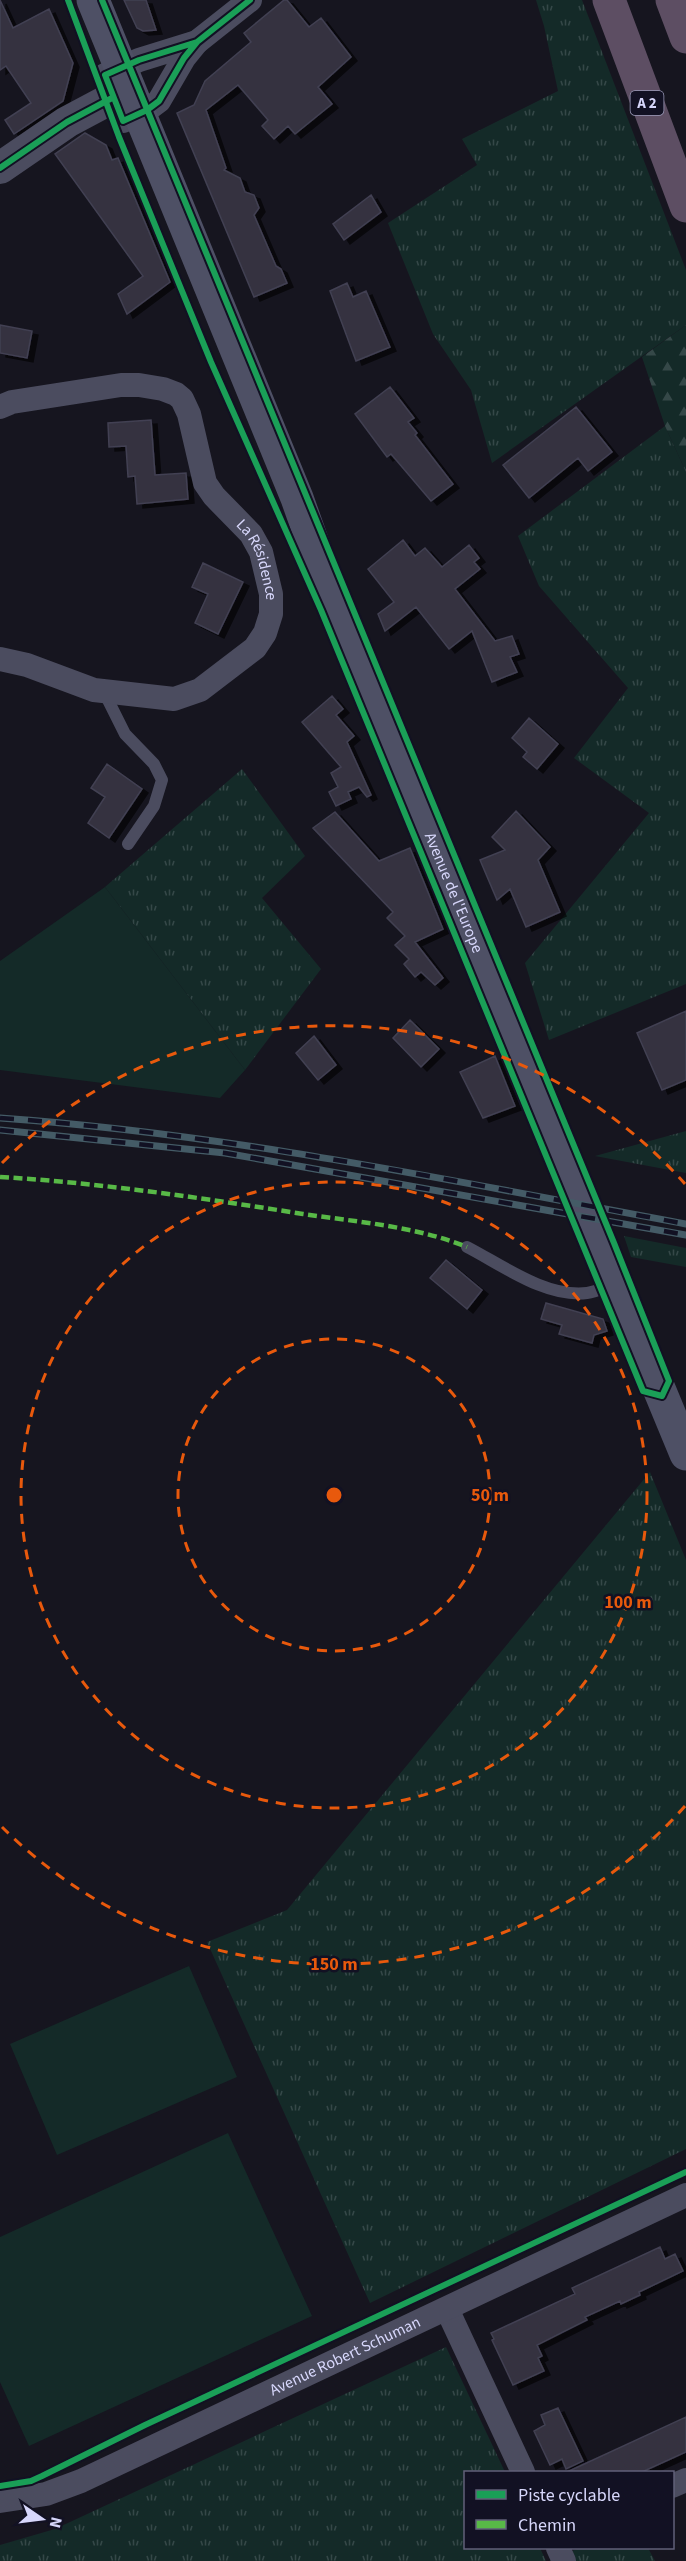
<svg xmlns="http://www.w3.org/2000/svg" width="686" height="2561" font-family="'Source Sans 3',sans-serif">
<defs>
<pattern id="grass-tufts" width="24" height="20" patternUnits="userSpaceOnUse" patternTransform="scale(1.5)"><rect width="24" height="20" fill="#142a28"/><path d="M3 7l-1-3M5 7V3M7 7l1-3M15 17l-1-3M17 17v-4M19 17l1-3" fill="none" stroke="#354848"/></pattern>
<pattern id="forest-firs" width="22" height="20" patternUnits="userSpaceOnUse" patternTransform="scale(1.5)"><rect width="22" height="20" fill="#142a28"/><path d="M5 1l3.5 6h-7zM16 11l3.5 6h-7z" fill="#354848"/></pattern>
<filter id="shadow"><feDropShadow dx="6" dy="4" stdDeviation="0" flood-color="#0009"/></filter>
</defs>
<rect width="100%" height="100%" fill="#16151f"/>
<path fill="url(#grass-tufts)" d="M536 0H582L686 270V325L492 463 471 390 433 334 388 223 477 165 462 139 558 91 544 26Z
M665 426 686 472V984L549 1040 525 963 649 813 574 758 628 688 539 586 518 536Z
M242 769 305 856 262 898 321 969 245 1070 105 887Z
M686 1131V1173L595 1156Z
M624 1236 686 1248V1267L631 1257Z
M650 1472 686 1560V2149L370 2303 207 1942 287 1910Z
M446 2347 505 2472H466V2548H540L546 2561H0V2545L55 2529Z
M579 2548H648L655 2561H549Z"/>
<path fill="url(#forest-firs)" d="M686 325V472L665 426 642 357Z"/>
<path fill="#142a28" d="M105 887 245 1070 220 1098 0 1070V961Z
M189 1966 237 2077 57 2155 10 2044Z
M228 2133 312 2316 29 2446 0 2382V2237Z"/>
<path fill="#343341" stroke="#424052" stroke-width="1.5" filter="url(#shadow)" d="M0 0 13 28 49 9 73 63 63 101 14 134 5 120 31 103 6 66 0 70Z
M124 0H146L156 30 143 31 137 28Z
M284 0H287L309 27 321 18 351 57 318 87 332 104 295 134 288 126 274 139 262 126 268 120 238 85 206 110 226 168 224 170 240 178 245 192 254 195 259 208 254 215 276 266 281 269 287 283 254 297 177 113 194 105 205 81 251 42 244 33Z
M85 133 106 145 112 160 118 158 170 282 127 314 118 294 143 276 55 154Z
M371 195 381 212 344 240 333 224Z
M347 283 353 297 366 291 390 347 356 361 330 291Z
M0 325 32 331 27 358 0 353Z
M390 387 414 418 408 422 417 433 415 435 453 484 431 501 391 454 387 457 355 414Z
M576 407 612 452 588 471 578 458 529 498 503 465Z
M151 420 155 475 186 473 188 499 137 504 135 476 128 477 126 446 109 447 108 423Z
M403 540 415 556 425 548 442 567 469 545 479 558 474 562 480 569 455 589 495 641 512 636 519 654 510 657 517 672 492 682 472 631 449 649 416 607 385 631 378 614 394 602 368 569Z
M203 563 243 582 218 634 195 623 208 594 192 587Z
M332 696 343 709 336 715 354 736 347 742 371 795 367 797 359 787 348 792 351 799 336 806 329 792 338 787 331 773 341 767 302 722Z
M529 718 558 744 537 769 523 757 527 752 512 738Z
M107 764 142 789 109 838 88 823 105 797 91 788Z
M516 811 550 847 538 860 560 912 526 927 510 889 497 900 480 860 505 850 492 837Z
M335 812 379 861 410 848 443 929 415 942 443 978 435 985 421 972 415 977 404 964 409 959 395 945 405 936 387 918 393 912 313 828Z
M686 1011V1080L662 1090 637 1033Z
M410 1020 439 1049 421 1067 393 1038Z
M314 1036 336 1065 318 1080 296 1053Z
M495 1056 515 1106 483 1118 460 1072Z
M446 1260 482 1290 467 1309 430 1278Z
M546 1303 603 1319 607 1331 594 1335 592 1343 559 1334 562 1325 541 1319Z
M660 2247 665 2259 675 2254 683 2271 639 2292 640 2295 621 2304 620 2301 585 2317 587 2320 537 2345 542 2356 538 2358 544 2371 513 2385 492 2340 494 2339 491 2333 575 2294 572 2288Z
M558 2408 583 2461 566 2469 562 2459 550 2465 534 2431 545 2425 541 2415Z
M686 2417V2452L642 2472H567Z"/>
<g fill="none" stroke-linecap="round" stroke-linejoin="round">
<path stroke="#4b4c5f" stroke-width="12" d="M104 692 125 734 154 764 162 780 154 806 128 844
M467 1247C502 1265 546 1298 587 1293 596 1292 605 1287 613 1284"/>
<g stroke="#4b4c5f" stroke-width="24">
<path d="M105 75 139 60 197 42"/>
<path d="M123 121 147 110 159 101 184 58 197 42 250 0"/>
<path id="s1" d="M0 407 12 402 121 385H139L163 389 176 394 182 399 189 414 205 483 214 496 251 534 261 552 271 594V614L265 633 255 648 200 690 174 699 94 690 27 665 0 659"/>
<path d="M447 2309 523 2472"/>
<path d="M672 2486 686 2480"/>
<path id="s2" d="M0 2501 46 2494 81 2481 686 2195"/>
<path d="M558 2548 564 2561"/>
</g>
<path stroke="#4b4c5f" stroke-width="32" d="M0 168 67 122 129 89"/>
<path stroke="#4e5065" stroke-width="33" id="s3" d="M93 0 297 498 336 608 686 1454"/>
<path stroke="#5d4e63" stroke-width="33" d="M609 0 686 206
M672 0 686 37"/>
<defs>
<path id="rail" d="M0 1118C231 1134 458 1182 686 1224
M0 1130 225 1153 686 1235"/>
</defs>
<use href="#rail" stroke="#445b66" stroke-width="7"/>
<use href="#rail" stroke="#121123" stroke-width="4.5" stroke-dasharray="14" stroke-linecap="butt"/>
<path stroke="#58b947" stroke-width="4.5" stroke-dasharray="9 4.5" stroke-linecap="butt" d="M0 1177C102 1183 202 1198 303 1214 357 1222 415 1226 467 1247"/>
<defs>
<path id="cycleway" d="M68 0 119 137 211 362 321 610 643 1391 662 1396
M102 0 614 1243 669 1381 662 1396
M197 42 139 60 105 75 123 121 147 110 159 101 184 58 197 42 250 0
M0 168 67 122 112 98
M0 2486 31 2481 42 2476 145 2425 686 2172"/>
</defs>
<use href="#cycleway" stroke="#121123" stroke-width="10"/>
<use href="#cycleway" stroke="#1a9f57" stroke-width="6"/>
</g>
<g fill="none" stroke="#e8590c" stroke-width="3" stroke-dasharray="10 8">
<circle cx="334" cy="1495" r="156"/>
<circle cx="334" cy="1495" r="313"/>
<path d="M685 1806A469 469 0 0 1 2 1827M2 1163A469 469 0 0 1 685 1184"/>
</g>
<g text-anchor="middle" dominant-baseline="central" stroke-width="5" stroke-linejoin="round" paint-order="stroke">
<rect fill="#121123" stroke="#9c9cba" stroke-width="1.5" x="630.5" y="91" width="33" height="24" rx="4.5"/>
<g font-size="15" font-weight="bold" fill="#d7d7fb">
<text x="647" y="103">A 2</text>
</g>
<g font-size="16" fill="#d7d7fb" stroke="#121123">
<text stroke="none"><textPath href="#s1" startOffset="370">La Résidence</textPath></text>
<text stroke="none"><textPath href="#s3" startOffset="963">Avenue de l'Europe</textPath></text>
<text stroke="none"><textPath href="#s2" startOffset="376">Avenue Robert Schuman</textPath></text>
</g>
</g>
<circle cx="334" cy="1495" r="9" fill="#e8590c" stroke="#121123" stroke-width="3"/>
<g font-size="18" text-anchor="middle" font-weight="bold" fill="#e8590c" stroke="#121123" stroke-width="5" stroke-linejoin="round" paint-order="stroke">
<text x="490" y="1501">50 m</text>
<text x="628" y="1608">100 m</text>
<text x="334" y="1970">150 m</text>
</g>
<rect x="464" y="2471" width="210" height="78" fill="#121123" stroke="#616079" stroke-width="1.5"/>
<rect x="476" y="2490" width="30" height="9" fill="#1a9f57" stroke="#616079" stroke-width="1.5"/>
<text x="518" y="2501" font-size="18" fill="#d7d7fb">Piste cyclable</text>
<rect x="476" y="2520" width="30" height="9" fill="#58b947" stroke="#616079" stroke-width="1.5"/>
<text x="518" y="2531" font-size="18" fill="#d7d7fb">Chemin</text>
<g transform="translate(42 2519) rotate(104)" stroke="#121123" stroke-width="4.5" paint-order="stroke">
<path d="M0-4.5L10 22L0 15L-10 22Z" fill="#d7d7fb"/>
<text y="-9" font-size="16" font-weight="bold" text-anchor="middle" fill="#d7d7fb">N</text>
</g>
</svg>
